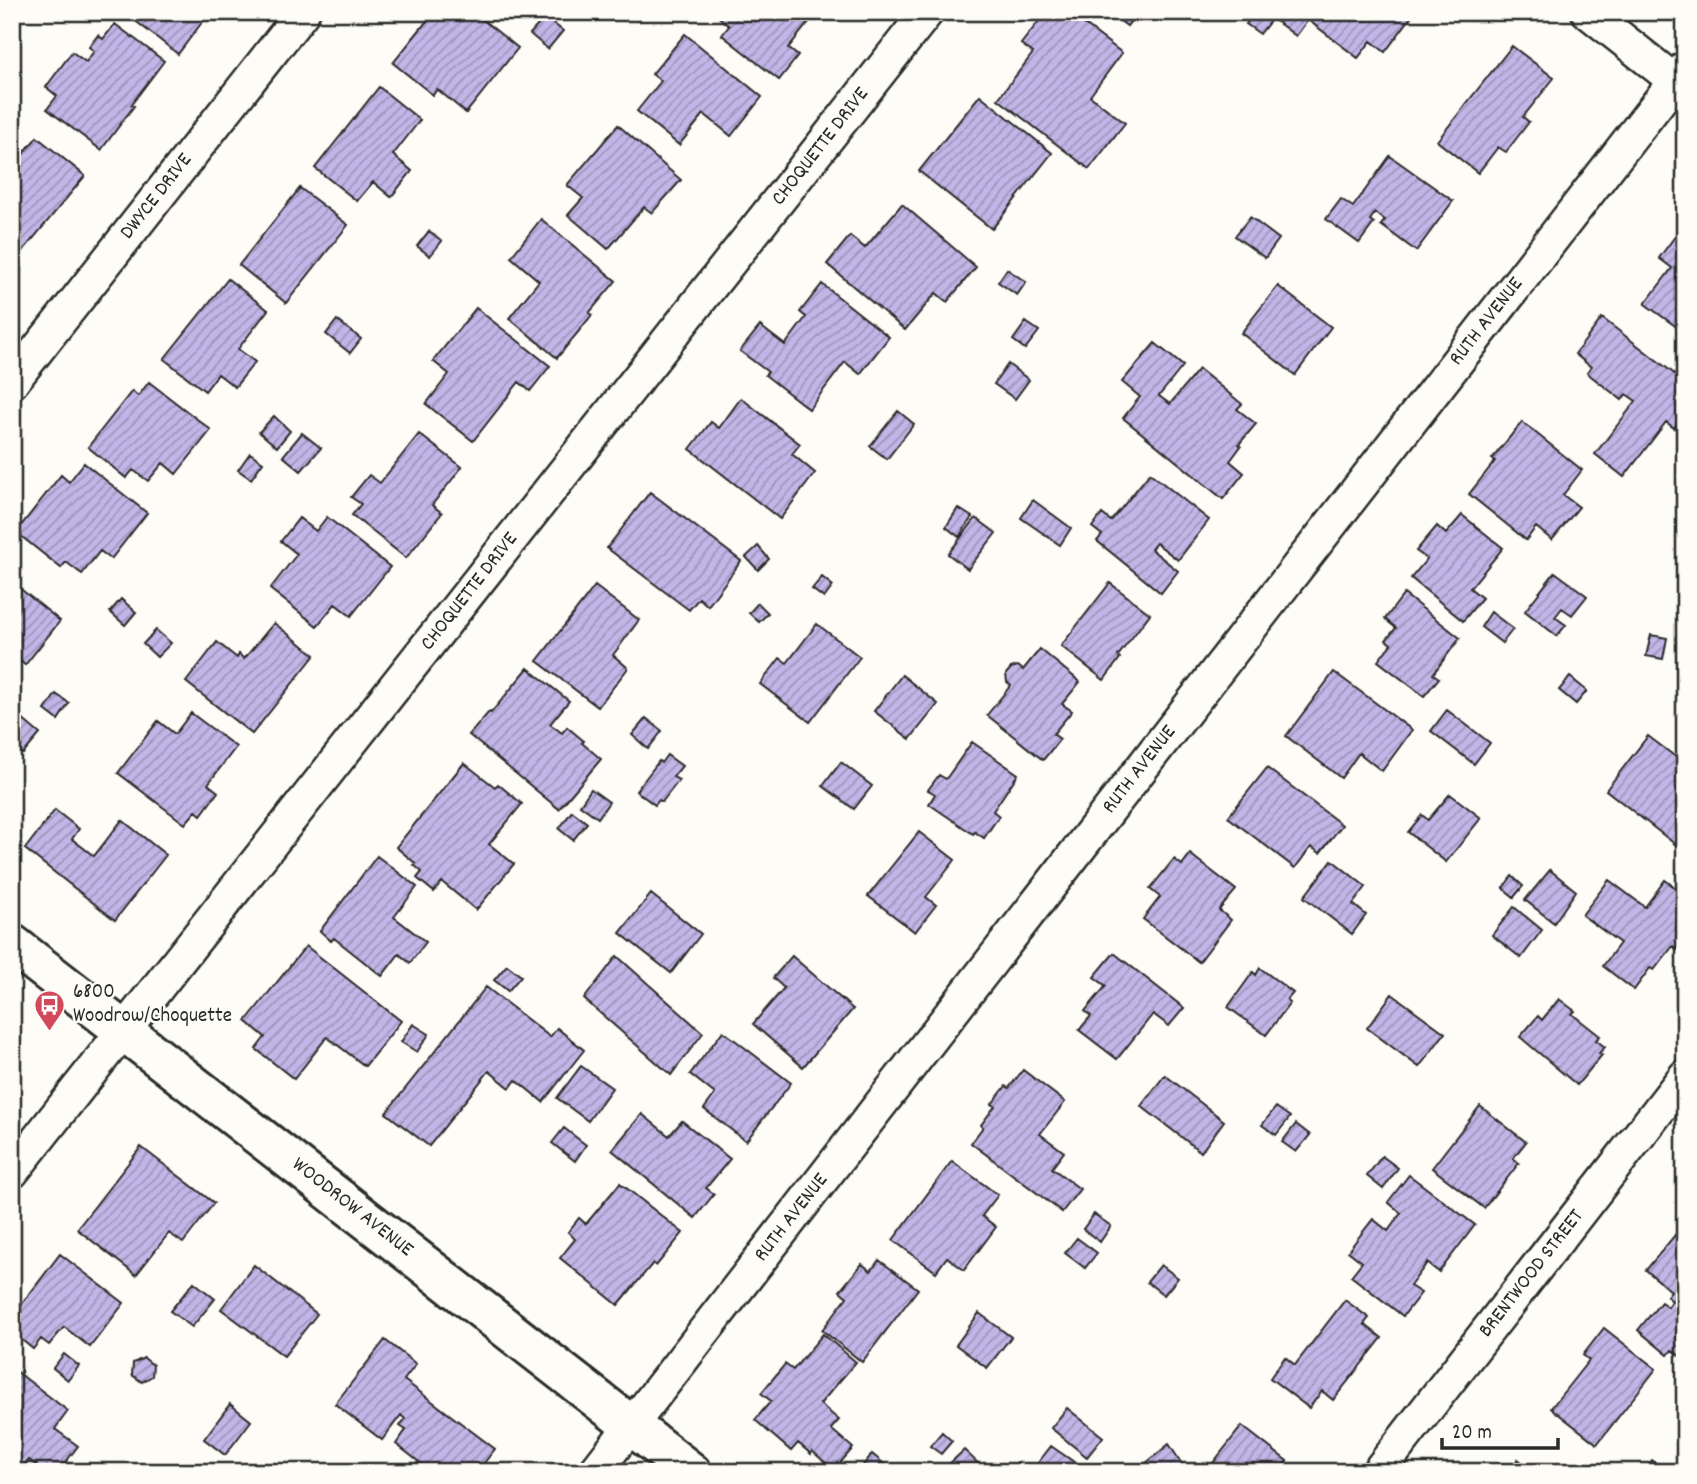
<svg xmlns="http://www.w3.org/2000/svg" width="1697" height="1484" font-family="Dekko,sans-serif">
<defs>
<pattern id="building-hatch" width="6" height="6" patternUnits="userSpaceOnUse" patternTransform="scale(1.75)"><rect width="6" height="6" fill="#c1b6e7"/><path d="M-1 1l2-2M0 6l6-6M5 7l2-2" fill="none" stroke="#9d94bb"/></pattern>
</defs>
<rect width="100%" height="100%" fill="#fdfcf7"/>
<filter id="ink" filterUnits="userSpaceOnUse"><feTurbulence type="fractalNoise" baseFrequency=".0143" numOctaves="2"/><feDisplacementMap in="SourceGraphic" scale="14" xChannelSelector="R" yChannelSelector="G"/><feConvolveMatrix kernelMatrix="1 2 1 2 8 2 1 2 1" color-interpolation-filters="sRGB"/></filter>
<g filter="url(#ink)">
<path fill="url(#building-hatch)" stroke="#2b2b2b" stroke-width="2" d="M124 12H204L202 14 206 17 178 54Z
M434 12H473L518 48 466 113 437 89 433 95 393 63Z
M713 12H817L788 48 798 56 779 80 722 35 729 26Z
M1046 12H1068L1122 53 1090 96 1125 123 1089 169 998 99 1033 53 1021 44Z
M1108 12H1138L1127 26Z
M1255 12H1258L1270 21 1260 34 1246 24Z
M1283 12H1415L1385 52 1371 41 1358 58 1308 20 1296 36 1276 21Z
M545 17 563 31 548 49 530 34Z
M115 24 164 61 131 105 134 106 101 150 47 109 57 96 46 87 72 52 86 62 94 51 89 47 98 35 103 39Z
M685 34 762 97 731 136 704 114 679 145 637 111 661 81 652 74Z
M1512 46 1554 78 1523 117 1529 122 1506 152 1498 147 1478 173 1437 141Z
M379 87 420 120 393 155 412 171 391 197 373 182 357 201 315 168Z
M980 95 1052 153 992 229 919 171Z
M618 125 681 180 652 213 644 207 608 249 568 215 583 198 567 185Z
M37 137 85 176 23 251 12 243V167Z
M1390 156 1453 201 1416 251 1381 225 1385 220 1375 213 1370 220 1374 223 1359 243 1326 219 1341 199 1353 207Z
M300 188 348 225 286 303 239 265Z
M902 204 976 267 947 302 936 293 905 330 827 264 850 236 865 248Z
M1250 217 1279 239 1265 258 1235 236Z
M541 219 616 281 589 313 592 315 557 358 509 318 539 281 511 257Z
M1685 223V333L1645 304 1672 268 1659 258Z
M429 231 442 241 430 256 417 246Z
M1007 269 1026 282 1017 295 998 282Z
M228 279 268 310 238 349 255 362 235 387 218 374 205 391 164 359Z
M822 284 889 337 860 374 845 362 809 409 765 375 768 372 740 351 760 326 785 345 806 317 800 312Z
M1278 286 1331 327 1295 375 1241 333Z
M476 308 550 366 530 391 519 382 473 441 426 404 449 374 433 361Z
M1602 318 1685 382V414L1674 428 1666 422 1624 477 1595 454 1636 401 1626 394 1622 400 1587 373 1591 367 1575 354Z
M337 320 361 339 350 353 326 334Z
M1026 322 1039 331 1025 349 1013 340Z
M1155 343 1183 366 1159 396 1170 404 1199 369 1242 404 1237 409 1256 424 1239 444 1241 446 1230 461 1244 473 1223 499 1123 418 1140 397 1122 382Z
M1008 364 1029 380 1015 399 994 384Z
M149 382 211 430 176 474 163 463 148 481 133 470 126 478 88 447 132 391 138 396Z
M741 398 800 444 792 454 815 473 780 519 690 449 711 422 719 428Z
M898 411 914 424 887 459 870 446Z
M274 416 290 431 277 447 259 432Z
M1522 422 1582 470 1563 495 1579 507 1552 540 1536 527 1526 540 1469 494 1495 461 1492 459Z
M302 433 321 448 301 471 283 456Z
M419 434 462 467 432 505 442 513 406 558 352 515 361 504 351 497 369 475 380 483Z
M250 453 263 462 251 479 238 470Z
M84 463 147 513 111 559 100 551 82 574 66 562 61 568 16 532 61 475 69 482Z
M1150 473 1209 520 1178 560 1156 543 1151 549 1178 571 1161 593 1097 541 1102 535 1092 527 1102 514 1111 521Z
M650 492 741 561 708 606 699 598 689 610 607 548Z
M1033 500 1071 528 1060 545 1021 518Z
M958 508 972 517 959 537 946 527Z
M1462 515 1503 548 1470 588 1482 598 1463 621 1411 578 1427 559 1416 551 1437 526 1446 534Z
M327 517 390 567 351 616 335 604 317 626 270 589 297 554 281 541 299 518 316 531Z
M976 518 996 533 968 569 948 554Z
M758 546 769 559 758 570 746 557Z
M1555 572 1587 596 1572 615 1562 608 1555 617 1566 625 1557 636 1525 611Z
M822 577 833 586 824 598 812 589Z
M12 582 60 621 25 665 12 655Z
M1110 583 1150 614 1118 656 1120 658 1104 680 1061 646Z
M595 586 639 620 613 655 628 668 598 707 537 661Z
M1404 594 1460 638 1433 674 1439 678 1424 696 1378 661 1391 644 1386 640 1396 628 1385 619Z
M121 599 136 612 125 625 110 612Z
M758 603 768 613 759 622 749 613Z
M1491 612 1513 629 1502 643 1481 627Z
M274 623 315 655 252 734 186 682 217 642 237 658 239 654 244 659Z
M817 624 860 657 810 722 760 684 780 658 787 663Z
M156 630 171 643 157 657 143 644Z
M1651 635 1667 638 1663 659 1646 656Z
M1040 649 1080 682 1062 704 1072 711 1053 734 1060 739 1043 760 987 715 1011 685 1007 682 1006 674 1011 668 1018 666 1023 670Z
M528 668 569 701 550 724 562 733 567 727 584 741 582 743 601 759 559 809 469 735 489 712 491 713Z
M1334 672 1412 730 1382 771 1359 753 1341 778 1286 736Z
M902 675 938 704 910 739 874 711Z
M1570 677 1587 691 1576 704 1559 690Z
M56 694 69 703 58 720 45 710Z
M1447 710 1490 743 1474 764 1431 731Z
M15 713 40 734 23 754 12 744V716Z
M191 713 236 747 208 784 218 792 201 815 196 811 185 824 118 773 158 721 175 734Z
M646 718 662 731 648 749 632 735Z
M1648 736 1685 764V852L1606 790Z
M972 742 1018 774 993 811 999 816 984 838 975 832 973 834 929 804 935 794 928 790 939 775 946 779Z
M667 755 682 766 673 777 679 780 662 802 659 800 655 805 636 791 659 761 661 763Z
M841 762 872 786 854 809 823 786Z
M464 763 495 787 498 784 522 804 489 844 514 864 476 910 442 882 434 892 417 878 422 872 414 865 415 863 396 847Z
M1267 768 1342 825 1320 853 1311 847 1295 868 1228 817Z
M591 789 609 802 598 818 580 805Z
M1450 794 1481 818 1446 862 1408 832 1422 815 1428 820Z
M55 810 79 829 72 839 94 856 122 820 166 855 115 920 25 849Z
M572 811 587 823 573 840 559 829Z
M919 832 955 860 926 897 936 905 915 932 868 896Z
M1190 854 1236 890 1219 910 1231 920 1199 962 1143 919 1160 897 1150 889 1174 859 1182 865Z
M377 856 417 887 394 917 426 942 410 963 399 954 382 976 334 938 331 941 320 931Z
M1332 860 1366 887 1353 904 1366 915 1352 934 1304 897Z
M1550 870 1576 891 1554 923 1525 900Z
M1512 876 1523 886 1514 897 1503 888Z
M1609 880 1645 907 1665 880 1685 895V939L1677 950 1673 946 1654 970 1650 968 1634 990 1603 966 1620 943 1582 915Z
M651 894 701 934 671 973 620 933Z
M1514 907 1542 930 1521 958 1492 935Z
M306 946 401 1021 365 1066 327 1037 294 1079 256 1049 265 1037 246 1021Z
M1114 953 1184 1008 1169 1026 1153 1014 1117 1059 1079 1030 1091 1016 1085 1011 1106 986 1094 977Z
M617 956 703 1033 671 1075 584 999Z
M792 956 853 1009 803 1067 753 1024 784 988 773 978Z
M507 965 521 976 508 991 494 980Z
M1260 968 1293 993 1287 1000 1290 1003 1266 1035 1228 1007 1253 972 1256 975Z
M486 987 550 1037 557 1028 584 1050 543 1102 516 1080 510 1088 489 1071 429 1146 386 1113Z
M1392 994 1445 1033 1419 1067 1367 1028Z
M1559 999 1575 1011 1572 1014 1600 1036 1596 1040 1605 1047 1599 1053 1602 1055 1577 1085 1520 1037 1538 1016 1542 1020Z
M413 1024 429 1034 417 1052 401 1042Z
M723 1031 791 1083 746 1141 704 1109 715 1094 690 1074Z
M581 1066 612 1088 588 1121 557 1098Z
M1023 1070 1065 1102 1040 1134 1064 1152 1052 1168 1080 1189 1062 1212 971 1143 983 1127 981 1125 995 1106 992 1104 1006 1086 1009 1088Z
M1165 1075 1224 1121 1201 1152 1141 1106Z
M1480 1106 1526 1142 1513 1158 1519 1163 1484 1208 1432 1168Z
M1276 1107 1290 1117 1276 1135 1262 1125Z
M642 1114 669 1136 682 1121 730 1159 706 1188 714 1194 695 1218 612 1150Z
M1296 1124 1310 1135 1296 1152 1282 1142Z
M564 1128 586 1145 575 1161 552 1143Z
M141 1147 214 1203 183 1243 169 1233 136 1275 77 1229Z
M1382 1156 1398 1168 1383 1189 1367 1176Z
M952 1161 998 1195 982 1216 996 1227 964 1270 947 1257 936 1272 893 1240Z
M1409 1175 1475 1225 1439 1272 1427 1263 1410 1286 1421 1293 1403 1316 1351 1276 1362 1262 1348 1251 1373 1219 1388 1231 1401 1213 1388 1202Z
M620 1183 683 1233 656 1266 653 1263 618 1305 560 1258 575 1239 568 1232 579 1218 586 1224Z
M1094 1214 1111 1226 1100 1242 1083 1229Z
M1684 1224 1685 1353 1681 1357 1672 1350 1668 1355 1638 1330 1661 1302 1668 1307 1672 1301 1667 1296 1671 1291 1646 1270Z
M1077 1238 1097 1253 1085 1268 1065 1253Z
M60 1254 124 1303 90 1347 64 1327 49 1345 41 1339 33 1349 12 1332V1317Z
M879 1260 918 1289 862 1362 822 1330 847 1297 840 1291 862 1264 871 1271Z
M254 1265 317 1314 284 1356 221 1309Z
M1161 1265 1178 1278 1164 1295 1147 1282Z
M194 1282 215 1299 192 1327 170 1311Z
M1345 1300 1369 1318 1364 1324 1382 1338 1333 1400 1322 1391 1309 1408 1270 1378 1285 1357 1295 1365Z
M979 1313 1011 1337 987 1368 956 1345Z
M1604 1328 1656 1369 1597 1444 1551 1408 1589 1360 1583 1355Z
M823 1334 856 1362 820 1404 839 1420 831 1429 853 1448 834 1470 812 1451 811 1454 798 1443 791 1451 755 1420 771 1401 761 1393 785 1364 793 1370Z
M385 1340 416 1364 404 1380 495 1449 477 1472H432L396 1444 406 1430 400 1426 405 1419 401 1415 382 1440 335 1404Z
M64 1354 79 1366 68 1380 53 1368Z
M144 1358 153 1365 152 1376 142 1382 132 1375 133 1363Z
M12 1368 68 1411 55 1429 78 1446 58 1472H45L29 1460 20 1472H12Z
M230 1404 251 1421 225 1455 204 1439Z
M1067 1408 1103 1437 1087 1457 1051 1428Z
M1242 1426 1287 1461 1279 1472H1206Z
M942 1432 952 1441 941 1454 930 1446Z
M1169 1444 1187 1472H1140L1139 1469Z
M1051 1446 1074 1462 1067 1472H1031Z
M964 1450 981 1466 976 1472H955L948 1465Z
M872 1454 894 1472H858Z
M1518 1459 1534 1472H1508Z
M1652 1460 1668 1472H1642Z"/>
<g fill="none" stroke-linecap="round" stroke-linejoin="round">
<defs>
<path id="minor" d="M1588 12 1685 89
M12 382 303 12
M12 1172 927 12
M595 1472 1685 68
M1378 1472 1685 1076"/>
<path id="tertiary" d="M12 944 691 1472"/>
</defs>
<use href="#minor" stroke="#2b2b2b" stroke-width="37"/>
<use href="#tertiary" stroke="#2b2b2b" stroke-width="44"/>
<use href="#minor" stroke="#fdfcf7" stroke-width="32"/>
<use href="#tertiary" stroke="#fdfcf7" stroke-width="38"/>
</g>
</g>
<defs>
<symbol id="bus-pin" viewBox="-11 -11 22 30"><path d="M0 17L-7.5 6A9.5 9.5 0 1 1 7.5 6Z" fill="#d1495b" stroke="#fdfcf7"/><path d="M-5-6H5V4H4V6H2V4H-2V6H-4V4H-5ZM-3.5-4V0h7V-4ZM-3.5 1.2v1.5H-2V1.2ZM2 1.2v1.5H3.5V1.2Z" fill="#fff"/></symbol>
</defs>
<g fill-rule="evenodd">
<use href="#bus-pin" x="32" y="988" width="35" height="47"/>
</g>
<g text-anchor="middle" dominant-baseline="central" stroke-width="5" stroke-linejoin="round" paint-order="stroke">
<g font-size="21" fill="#2b2b2b" stroke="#fdfcf7">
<text transform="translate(821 147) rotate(-52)">CHOQUETTE DRIVE</text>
<text transform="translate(157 197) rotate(-52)">DWYCE DRIVE</text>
<text transform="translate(1487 322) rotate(-52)">RUTH AVENUE</text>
<text transform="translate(470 592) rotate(-52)">CHOQUETTE DRIVE</text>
<text transform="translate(1140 770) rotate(-52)">RUTH AVENUE</text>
<text transform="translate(352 1208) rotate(38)">WOODROW AVENUE</text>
<text transform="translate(792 1218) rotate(-52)">RUTH AVENUE</text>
<text transform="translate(1532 1274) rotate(-52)">BRENTWOOD STREET</text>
</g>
<g font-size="21" fill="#2b2b2b" stroke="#fdfcf7" text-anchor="start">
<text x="73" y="993">6800<tspan x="73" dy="24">Woodrow/Choquette</tspan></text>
</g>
</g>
<rect width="1697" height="1484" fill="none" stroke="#fdfcf7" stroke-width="42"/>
<rect x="21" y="21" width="1655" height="1442" fill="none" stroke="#2b2b2b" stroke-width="2.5" filter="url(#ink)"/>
<path d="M1442 1438v10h116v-10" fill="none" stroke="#2b2b2b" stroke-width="3.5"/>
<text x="1452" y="1438" font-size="21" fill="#2b2b2b" stroke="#fdfcf7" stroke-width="5" paint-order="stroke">20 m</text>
</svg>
